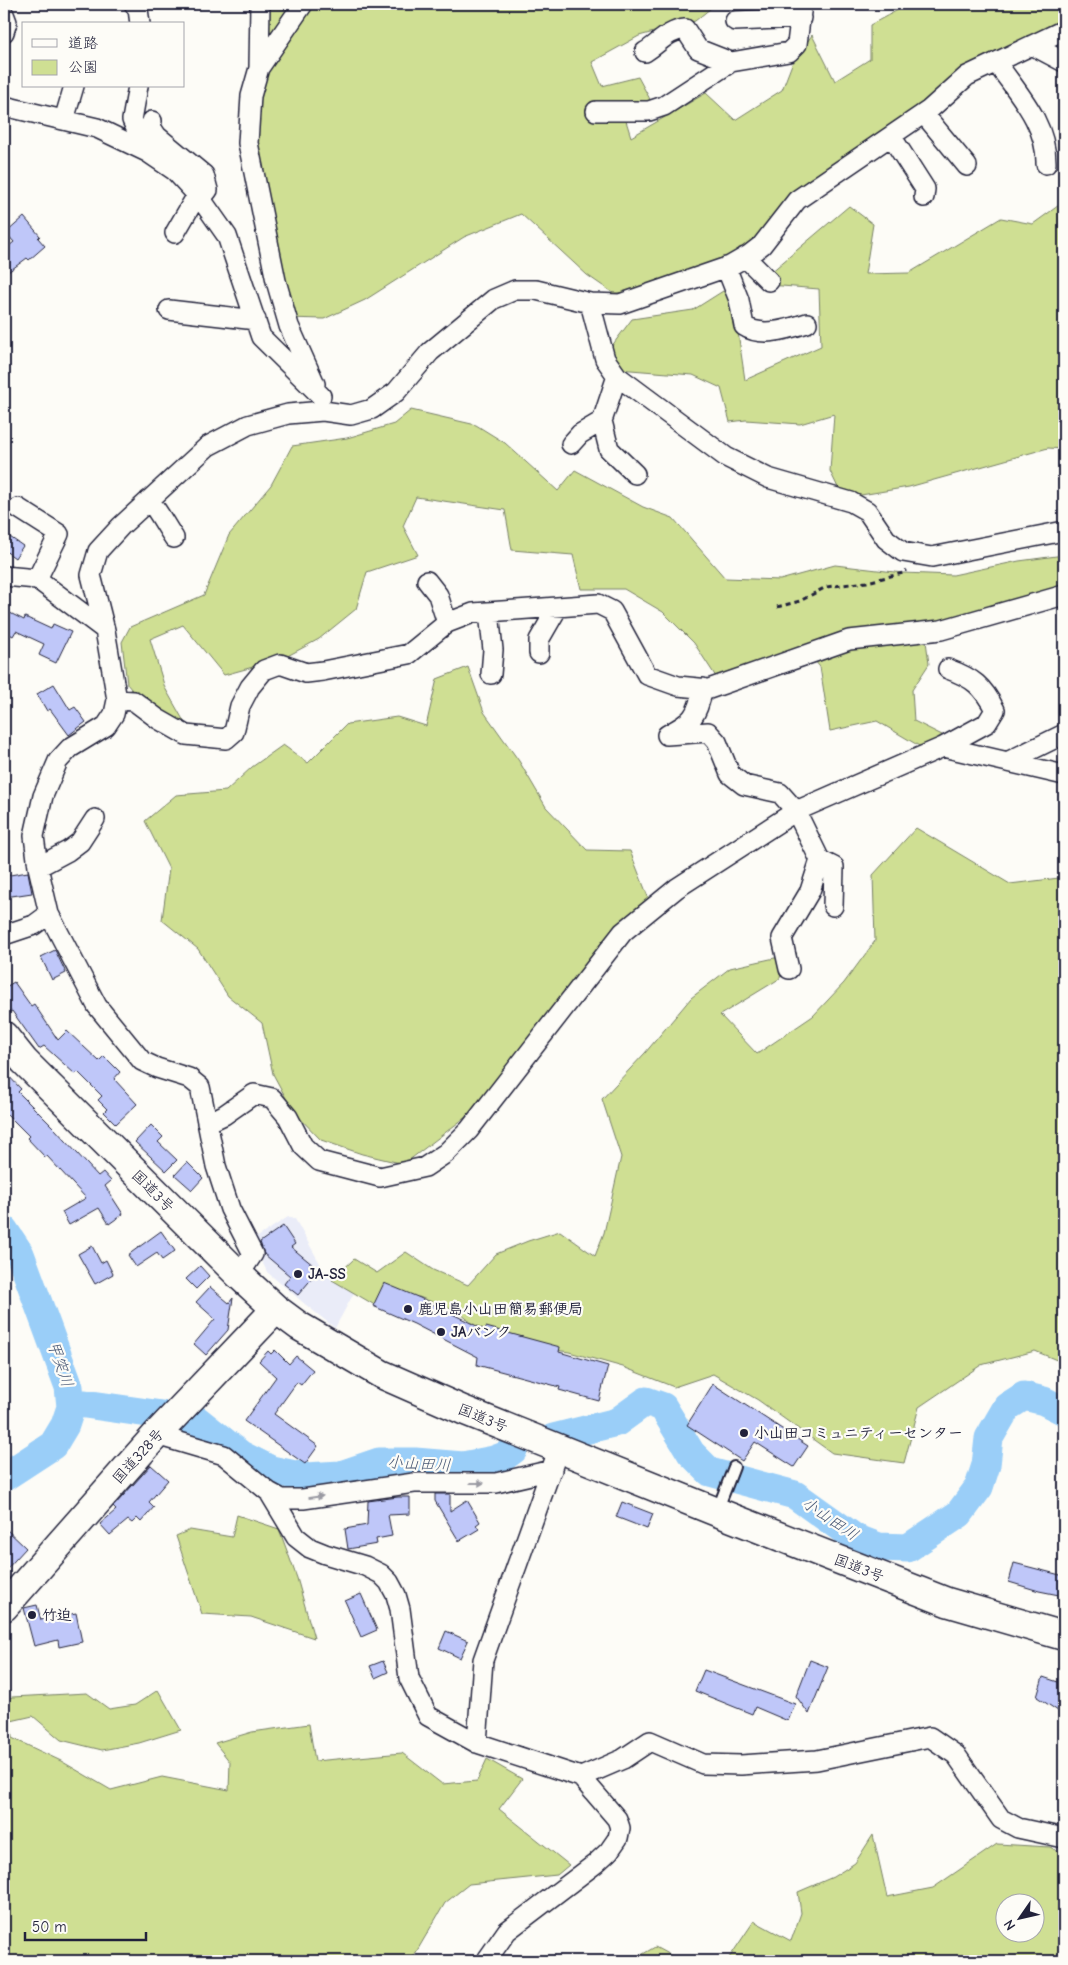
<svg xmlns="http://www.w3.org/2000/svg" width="1068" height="1965" font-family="'Comic Neue','Klee One',sans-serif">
<rect width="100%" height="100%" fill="#fdfcf7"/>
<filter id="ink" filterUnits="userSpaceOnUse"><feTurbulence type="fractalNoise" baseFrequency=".02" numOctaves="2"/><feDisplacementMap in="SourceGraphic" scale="10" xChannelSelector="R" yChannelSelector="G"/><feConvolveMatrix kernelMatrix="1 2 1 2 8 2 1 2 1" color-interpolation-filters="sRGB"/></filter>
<g filter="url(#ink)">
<path fill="#eaecf8" d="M288 1217 295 1219 327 1276 355 1291 335 1328 306 1305 267 1272 259 1255 253 1240Z"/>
<path fill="#cfdf93" stroke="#788067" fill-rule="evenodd" d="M267 4H489L492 6 493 4H716L695 21 639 36 592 62 602 86 638 77 652 103 626 121 631 137 706 93 735 120 782 90 792 64 812 35 835 81 870 59V25L909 4H1064V32L990 63 743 253 648 292 613 293 587 275 521 214 464 237 365 300 324 319 286 318 264 274 267 236 245 180 246 124Z
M1061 163 1064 164V449L1048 448 909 487 843 498 830 471 834 414 800 424 746 420 730 422 721 388 693 375 618 369 608 351 632 319 693 310 723 291 734 305 745 380 821 346 819 289 757 284 849 206 873 224 865 274 909 273 1001 218 1033 224 1062 203Z
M411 410 476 425 505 443 558 491 575 470 643 507 673 518 725 578 780 580 835 565 903 573 953 575 1019 561 1064 555V600L964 629 926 641 929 664 912 690 914 721 958 743 926 750 877 721 830 731 820 667 808 653 722 686 694 643 663 612 624 589H581L573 555 512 550 505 510 416 497 403 526 418 555 367 572 356 609 319 639 282 659 224 675 183 625 150 639 165 688 186 725 145 706 127 684 122 642 130 627 204 595 229 535 271 485 292 446 347 438 394 424Z
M468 667 484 712 519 761 546 807 587 850 630 851 654 912 507 1076 467 1116 404 1164 362 1154 321 1140 293 1111 273 1074 262 1023 228 996 198 949 162 920 169 869 145 821 176 795 226 791 252 767 283 745 308 763 347 724 397 717 426 726 437 679Z
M916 828 1010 884 1059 878 1064 890V1363L1035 1351 981 1365 919 1407 904 1463 832 1453 758 1400 713 1374 674 1387 623 1367 569 1352 491 1340 459 1312 419 1297 373 1304 332 1280 354 1259 377 1273 406 1252 433 1270 468 1285 496 1254 528 1241 560 1231 595 1256 604 1233 621 1157 602 1099 645 1053 691 998 730 968 797 953 779 979 720 1015 757 1054 813 1016 844 983 875 941 873 875Z
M237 1515 279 1529 297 1578 314 1638 251 1617 202 1614 176 1536 190 1530 232 1537Z
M158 1690 181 1730 139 1743 102 1750 61 1740 33 1716 11 1721 12 1738 61 1761 111 1790 162 1777 229 1790 230 1762 215 1743 252 1732 309 1724 315 1761 402 1753 442 1784 477 1781 487 1759 522 1779 499 1809 569 1865 557 1875 469 1884 445 1903 411 1961H4V1700L12 1697 87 1693 109 1709 135 1705Z
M873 1835 887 1897 933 1888 997 1844 1050 1847 1064 1855V1961H727L754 1921 791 1941 801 1913 798 1892 833 1877 855 1863ZM1006 1902H1036V1932H1006Z
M655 1947 681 1961H631Z"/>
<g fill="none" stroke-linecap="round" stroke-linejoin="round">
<path stroke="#9acef8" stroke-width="29" d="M4 1230 20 1254 69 1387 71 1407 65 1425 53 1445 4 1477
M71 1402 197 1420 241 1455 271 1470 305 1477 341 1475 379 1462H415L463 1466 494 1460 505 1456 513 1450
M553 1438 617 1422 646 1401 663 1407 691 1453 710 1472 795 1495 855 1538 879 1547 908 1548 959 1514 979 1487 986 1465 989 1438 1007 1407 1024 1396 1044 1401 1064 1411"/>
</g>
<path fill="#bfc7f9" stroke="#22223b" d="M24 217 40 236 38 238 45 246 29 260 27 258 4 275V250L14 242 6 233Z
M4 533 23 546 15 558 4 550Z
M4 610 24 620 25 617 51 629 53 624 71 632 56 663 39 655 44 644 16 631 13 636 4 631Z
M54 684 70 710 75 707 86 722 69 735 50 709 47 711 37 694Z
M28 872 32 893 5 897 4 876Z
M55 950 66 973 52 980 41 957Z
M14 982 31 1006 34 1004 58 1040 67 1031 99 1061 104 1056 120 1072 114 1079 137 1104 116 1124 104 1112 107 1109 98 1100 102 1096 78 1072 75 1074 44 1046 39 1049 12 1011 10 1012 4 1003V988Z
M4 1071 21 1089 18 1092 55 1129 98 1176 103 1172 111 1181 105 1186 123 1214 109 1224 99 1208 69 1225 62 1212 86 1198 47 1156 45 1157 27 1138 29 1136 4 1111Z
M151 1125 163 1137 158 1142 177 1160 166 1171 135 1142Z
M187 1162 203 1178 192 1190 175 1175Z
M283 1226 295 1244 291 1247 319 1270 298 1295 284 1284 290 1276 264 1254 260 1242Z
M161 1231 175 1251 162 1260 157 1253 136 1267 128 1255Z
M92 1246 101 1263 106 1260 113 1274 95 1284 78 1254Z
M200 1266 209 1276 196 1289 186 1279Z
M384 1283 420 1298 485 1330 486 1327 560 1347 559 1352 608 1366 599 1401 559 1390 560 1387 477 1365 478 1357 414 1324 373 1306Z
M210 1287 229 1303 233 1298 228 1330 206 1355 194 1344 215 1319 196 1302Z
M275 1350 289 1364 296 1356 313 1370 301 1385 297 1382 274 1414 318 1446 305 1464 244 1421 276 1377 259 1361 268 1351 271 1354Z
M713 1384 808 1446 794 1467 755 1442 742 1461 687 1425Z
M151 1465 168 1480 149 1502 154 1507 141 1522 137 1518 132 1523 128 1520 110 1535 100 1524 116 1510 113 1507Z
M435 1494H450V1511L467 1500 480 1522 476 1525 479 1529 459 1541 435 1501Z
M398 1497H410V1514L388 1515 392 1536 376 1539 377 1544 348 1549 345 1529 367 1525 368 1501Z
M622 1502 653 1514 647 1529 616 1517Z
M4 1527 26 1548 4 1572Z
M1014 1563 1064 1576V1596L1039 1591 1009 1582Z
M361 1594 377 1630 361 1637 345 1601Z
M37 1605 41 1620 76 1613 82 1642 59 1647 58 1640 34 1646 24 1608Z
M446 1631 468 1641 460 1658 439 1648Z
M810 1660 828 1667 809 1714 796 1696Z
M383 1661 388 1672 375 1678 370 1666Z
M704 1670 795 1704 788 1721 755 1707 752 1714 695 1691Z
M1043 1677 1064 1684V1715L1037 1697Z"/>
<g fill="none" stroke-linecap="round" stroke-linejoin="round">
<defs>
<path id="service" d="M717 1511 734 1467"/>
<path id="minor" d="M134 4 138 9 140 24
M260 4 259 68 251 96 248 143 276 281 289 326 315 384
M4 14 7 22 4 32
M735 21 801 18
M1032 45 1064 62
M645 52C660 43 667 31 685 29L698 49 731 62 789 52 797 44 802 4
M996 62C1018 94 1047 123 1046 164
M259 68 303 4
M138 86 132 120 147 152
M4 106 97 128 147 152 175 171 201 199 227 236 261 337 321 396
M596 111H649L664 106 731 62
M924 114 967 166
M64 120 74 86
M152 121 151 127 157 136 204 175 208 190 201 199
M891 136 925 189 924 197
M175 233 197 195
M745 257 769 281
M726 267 739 300 744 326C762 338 788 329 807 323
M590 303 605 359 617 376 726 457 768 478 851 502 867 511 886 539 903 552 932 557 1064 531
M169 310 256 320
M617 376 602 421 609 449 635 474
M571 444 580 434 602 421
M149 500C159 512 165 525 174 538
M18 508 59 534 37 579
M4 576 37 579 105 630
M427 581 438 595 447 623
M489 612 493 650 491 674
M539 653V640L558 607
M703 688C697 717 693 721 667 735L708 732 717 742 730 774 744 785 780 793 796 811 820 860 810 891 782 938 789 969
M117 700 134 701 158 719 186 735 226 739 234 732 240 706 250 687 264 670 280 664 306 673 323 671 409 654 447 623 473 613 598 604 612 611 647 675 678 686 709 689 849 640 941 630 1064 595
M943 747 987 723 995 710C983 686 973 678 948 669
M1009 761 1064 734
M820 860 834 867 833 906
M38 867 68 851 80 842 95 819
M4 935 34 925 49 914
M207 1123 224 1115 254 1094 272 1098 288 1117 303 1146 319 1161 380 1177 425 1167 446 1153 469 1130 623 932 677 888 796 811 943 747 1064 775
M239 1275 253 1254 230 1209 216 1166 200 1087 189 1078 157 1068 142 1061 97 1006 49 914 38 867 34 836 43 796 58 761 70 748 106 726 114 714 117 700 105 630 91 575 98 551 121 526 208 446 248 425 288 414 323 411 351 415 372 409 396 392 430 352 494 299 515 290H536L590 303 620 304 730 266 749 255 762 245 797 200 929 110 967 76 1064 30
M156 1435 224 1455 269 1492 296 1537 310 1548 325 1554 365 1566 381 1574 389 1582 396 1595 400 1609 409 1678 428 1716 477 1743 581 1777 617 1819 620 1828 618 1838 609 1851 595 1864 507 1931 486 1961
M269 1492 282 1499H303L414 1483H496L552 1470
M477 1743 483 1660 559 1448
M581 1777 623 1759 650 1741 703 1764 741 1765 817 1760 930 1737 956 1755 1001 1819 1018 1828 1064 1838"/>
<path id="trunk" d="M4 1036 24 1061 239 1275 276 1309 299 1326 381 1374 463 1410 717 1512 947 1602 1064 1636
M4 1607 156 1435 276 1309"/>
</defs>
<use href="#service" stroke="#22223b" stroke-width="14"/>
<use href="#minor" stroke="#22223b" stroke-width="22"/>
<use href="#trunk" stroke="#22223b" stroke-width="31"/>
<path stroke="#22223b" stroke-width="3" stroke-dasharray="5 4" stroke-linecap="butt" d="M777 607 800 601 826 587 867 582 903 573 907 570"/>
<use href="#service" stroke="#fdfcf7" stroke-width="10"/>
<use href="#minor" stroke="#fdfcf7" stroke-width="19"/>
<use href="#trunk" stroke="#fdfcf7" stroke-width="28"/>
</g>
<defs><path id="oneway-solid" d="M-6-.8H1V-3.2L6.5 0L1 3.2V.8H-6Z" transform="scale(1.25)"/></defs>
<g fill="#9a9aa2">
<use href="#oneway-solid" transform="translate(477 1483)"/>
<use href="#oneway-solid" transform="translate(316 1497) rotate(-8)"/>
</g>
</g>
<g fill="#22223b" stroke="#fdfcf7" stroke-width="2">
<circle cx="298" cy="1274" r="5"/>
<circle cx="408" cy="1309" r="5"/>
<circle cx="441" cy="1332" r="5"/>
<circle cx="744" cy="1433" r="5"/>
<circle cx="32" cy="1615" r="5"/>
</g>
<g text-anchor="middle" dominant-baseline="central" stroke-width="4.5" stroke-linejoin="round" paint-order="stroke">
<g font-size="15" fill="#22223b" stroke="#fdfcf7">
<text transform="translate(153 1191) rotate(45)">国道3号</text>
<text transform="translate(483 1418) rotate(22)">国道3号</text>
<text transform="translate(138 1456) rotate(-48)">国道328号</text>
<text transform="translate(859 1568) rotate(21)">国道3号</text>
</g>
<g font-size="15" font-weight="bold" fill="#22223b" stroke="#fdfcf7" text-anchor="start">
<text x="308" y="1274">JA-SS</text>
<text x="418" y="1309">鹿児島小山田簡易郵便局</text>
<text x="451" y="1332">JAバンク</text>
<text x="754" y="1433">小山田コミュニティーセンター</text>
<text x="42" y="1615">竹迫</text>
</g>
<g font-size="16" font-style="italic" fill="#465674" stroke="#fdfcf7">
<text transform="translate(60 1364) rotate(71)">甲突川</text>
<text transform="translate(419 1464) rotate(3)">小山田川</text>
<text transform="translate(830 1519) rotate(34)">小山田川</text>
</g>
</g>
<rect width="1068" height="1965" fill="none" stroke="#fdfcf7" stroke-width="20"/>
<rect x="10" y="10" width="1048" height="1945" fill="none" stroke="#22223b" stroke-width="2" filter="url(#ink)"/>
<rect x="22" y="22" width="162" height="65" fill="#fdfcf7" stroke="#a5a5ac"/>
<rect x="32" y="39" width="25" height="8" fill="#fdfcf7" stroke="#a5a5ac"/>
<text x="68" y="48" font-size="15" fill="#22223b">道路</text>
<rect x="32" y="60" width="25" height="15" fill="#cfdf93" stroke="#a5a5ac"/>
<text x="68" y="72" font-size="15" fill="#22223b">公園</text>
<g transform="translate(1020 1918) rotate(236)"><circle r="24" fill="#fdfcf7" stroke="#a5a5ac"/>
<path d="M0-4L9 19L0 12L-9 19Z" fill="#22223b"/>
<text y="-8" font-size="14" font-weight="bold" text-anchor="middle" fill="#22223b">N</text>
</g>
<path d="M25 1932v8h121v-8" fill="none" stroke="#22223b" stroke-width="2.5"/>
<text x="32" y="1932" font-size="15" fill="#22223b" stroke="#fdfcf7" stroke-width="4" paint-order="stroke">50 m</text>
</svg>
